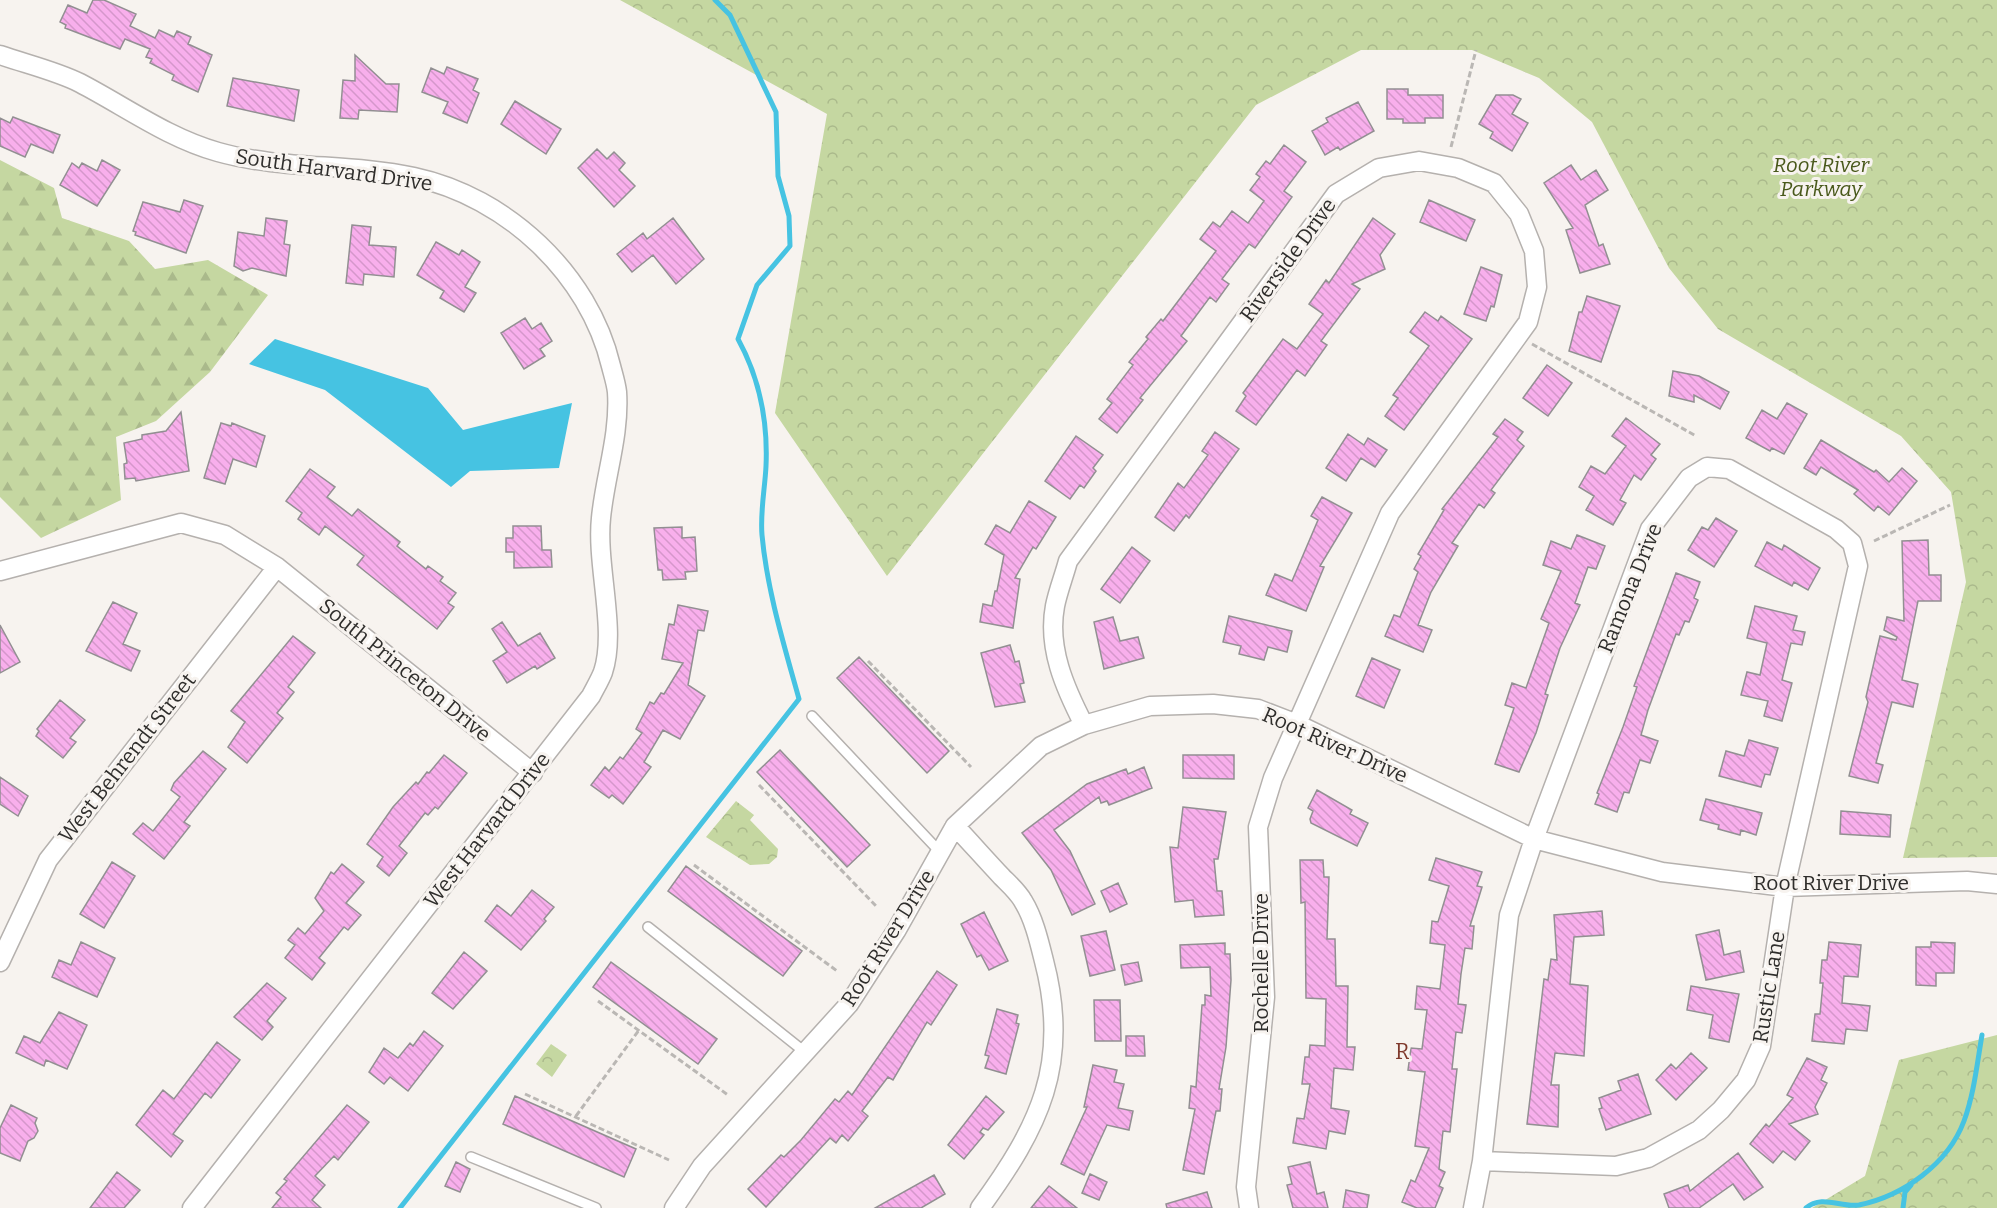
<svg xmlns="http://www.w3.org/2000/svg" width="1997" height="1208" font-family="Bitter,serif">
<defs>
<pattern id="forest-firs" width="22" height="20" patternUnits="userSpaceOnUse" patternTransform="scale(1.5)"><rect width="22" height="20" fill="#c5d7a1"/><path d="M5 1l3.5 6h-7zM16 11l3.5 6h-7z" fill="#aab98b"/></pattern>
<pattern id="park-crowns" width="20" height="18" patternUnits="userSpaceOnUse" patternTransform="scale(1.5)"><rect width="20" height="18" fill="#c5d7a1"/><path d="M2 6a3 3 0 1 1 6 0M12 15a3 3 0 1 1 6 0" fill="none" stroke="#aab98b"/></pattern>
<pattern id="building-back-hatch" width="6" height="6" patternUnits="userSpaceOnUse" patternTransform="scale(1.5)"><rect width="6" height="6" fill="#f8afec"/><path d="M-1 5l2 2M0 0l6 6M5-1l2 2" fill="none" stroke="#d597cb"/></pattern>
</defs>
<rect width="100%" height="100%" fill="#f7f3ef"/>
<path fill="url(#forest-firs)" d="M0 160 54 188 62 218 129 241 155 269 208 260 268 295 210 372 156 421 116 437 121 500 41 538 0 497Z"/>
<path fill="url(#park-crowns)" d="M620 0H1997V857L1903 858 1966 582 1951 492 1901 436 1718 329 1669 268 1592 122 1539 78 1472 50H1361L1256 105 887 576 775 413 827 114Z
M736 801 754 815 750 820 778 849 777 857 769 864 750 865 706 837Z
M1997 1035V1208H1812L1865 1176 1899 1060Z
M551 1044 567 1055 552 1077 536 1064Z"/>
<path fill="#46c3e2" d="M275 339 428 388 463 430 572 403 559 468 470 471 451 487 325 390 249 364Z"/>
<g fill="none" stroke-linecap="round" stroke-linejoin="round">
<path stroke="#46c3e2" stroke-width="5" d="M400 1208 799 699C784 645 767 590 762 535 760 512 765 488 766 466 768 421 760 379 738 339L757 285 790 246 789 216 778 176 776 112 730 15 715 0
M1806 1208C1822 1194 1841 1208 1859 1205 1903 1196 1948 1164 1964 1121 1974 1094 1977 1064 1982 1035
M1903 1208 1905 1192 1911 1185"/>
</g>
<path fill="url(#building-back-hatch)" stroke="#928f92" stroke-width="1.5" d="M93 0H104L136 14 130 26 155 38 159 30 174 37 177 31 191 37 188 44 212 55 198 92 172 80 174 75 150 63 152 59 146 57 150 49 125 39 120 49 65 28 66 25 60 22 68 5 87 13Z
M355 55 386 84H399L397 112 359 110 358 119 340 118 343 80 355 81Z
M447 67 478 79 473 90 479 93 467 123 443 113 448 102 422 92 431 68 444 74Z
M233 78 299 90 294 121 227 106Z
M1387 89H1408V95H1443V118H1425V123H1403V119H1387Z
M1496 95H1513L1521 99 1512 114 1528 123 1512 151 1490 138 1493 132 1479 124Z
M515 101 561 129 546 154 501 124Z
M1358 102 1374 131 1340 150 1338 147 1325 155 1312 131 1328 122 1326 118Z
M13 117 60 135 53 153 31 144 25 157 0 146V118L10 123Z
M1284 145 1306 162 1284 191 1292 197 1255 248 1249 244 1222 279 1229 284 1216 302 1210 297 1181 336 1187 341 1140 398 1143 400 1117 433 1099 419 1112 403 1107 399 1133 365 1129 362 1148 339 1146 337 1161 319 1163 321 1216 251 1200 239 1213 222 1220 227 1232 211 1248 223 1264 201 1250 190 1260 177 1256 174 1266 161 1270 164Z
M597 149 607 159 614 152 625 163 619 170 635 186 614 207 578 168Z
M102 160 120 170 97 206 60 185 72 163 79 168 82 163 97 171Z
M1571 165 1581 180 1596 170 1608 190 1585 205 1599 246 1603 244 1610 264 1580 273 1566 230 1573 228 1544 183Z
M184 200 203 206 186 253 135 235 136 232 133 231 143 202 180 212Z
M1429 200 1475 220 1466 241 1420 222Z
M266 218 287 221 284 244 290 245 286 276 252 268 243 271 234 266 238 232 264 236Z
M673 218 704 259 676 284 653 255 632 272 617 254 643 233 647 239Z
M1373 218 1395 234 1380 255 1385 269 1352 284 1360 289 1321 341 1327 345 1305 376 1297 370 1256 425 1236 411 1246 396 1243 393 1283 339 1297 349 1323 314 1309 304 1326 280 1329 283Z
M352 225 371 227 369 245 396 247 394 277 364 274 363 285 346 283Z
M436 242 459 255 462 250 480 262 465 287 476 293 464 312 440 298 444 291 417 275Z
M1481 267 1502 275 1494 307 1491 306 1486 321 1464 314Z
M1587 296 1620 306 1601 362 1569 351 1579 312H1582Z
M1425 312 1438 321 1441 316 1472 339 1404 430 1385 416 1398 398 1393 395 1429 346 1410 332Z
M525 318 532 329 541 323 552 341 540 349 545 356 524 369 501 333Z
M1547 365 1572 383 1548 416 1523 398Z
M1673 371 1699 376 1729 392 1720 409 1694 395V402L1669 396Z
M1787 403 1807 414 1784 454 1772 448 1770 451 1746 438 1762 410 1777 419Z
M181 412 189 471 136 481 135 478 125 479 124 464 127 463 124 443 142 439V435L166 431Z
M1626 418 1660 444 1651 455 1656 459 1641 480 1634 475 1620 500 1626 503 1613 525 1586 510 1594 496 1579 487 1591 466 1605 474 1626 446 1612 436Z
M1505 419 1523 432 1517 440 1524 446 1491 490 1495 493 1484 508 1479 504 1452 543 1458 546 1431 592 1418 625 1432 630 1423 652 1385 636 1394 615 1400 617 1418 572 1414 569 1421 556 1418 554 1444 510 1442 509 1498 437 1493 434Z
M221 423 231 426 232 423 265 436 256 467 233 459 225 484 204 478Z
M1215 432 1239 449 1189 518 1186 515 1174 531 1155 517 1178 483 1184 488 1208 455 1202 451Z
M1348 434 1364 445 1368 438 1387 450 1375 467 1361 458 1346 481 1326 468Z
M1076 436 1103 455 1093 468 1096 471 1084 488 1080 485 1070 499 1045 481Z
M1821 440 1874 472 1876 470 1889 482 1902 468 1917 481 1889 515 1878 506 1874 511 1854 494 1858 490 1821 467 1816 475 1804 468Z
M310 469 335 487 327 497 352 516 358 509 400 542 397 546 426 569 428 566 443 577 440 581 456 593 448 603 454 607 437 629 357 565 364 556 325 526 319 535 298 519 302 513 286 501Z
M1322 497 1352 513 1320 566 1324 567 1306 611 1266 595 1275 574 1292 581 1318 520 1311 516Z
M1029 501 1056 517 1036 549 1033 547 1015 578 1020 579 1013 628 980 622 983 604 992 606 995 591H997L1004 555 985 544 996 525 1010 533Z
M1716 518 1737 531 1714 567 1688 550 1702 527 1708 530Z
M513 526H541L542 550H551L552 567 514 568V552H506V538H513Z
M682 527V538L695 537 697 571 685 572 686 579 663 580 662 570H658L654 528Z
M1577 535 1605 546 1596 569 1588 567 1575 603 1580 605 1560 648 1545 694 1548 695 1536 733 1519 772 1495 764 1514 708 1505 705 1512 683 1526 688 1549 623 1541 619 1561 571 1543 565 1551 541 1571 549Z
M1928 540 1929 575H1941V601H1918L1902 680 1918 684 1913 707 1892 702 1876 763 1883 765 1878 783 1849 776 1868 702 1866 697 1880 636 1896 640 1897 637 1884 630 1887 617 1904 621 1902 541Z
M1767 542 1782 550 1784 545 1820 568 1808 590 1794 582 1792 586 1755 566Z
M1132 547 1150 561 1120 603 1101 589Z
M1676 573 1700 582 1694 598 1698 600 1689 622 1685 621 1679 635 1676 634 1648 710 1641 735 1658 741 1650 763 1640 760 1629 793 1624 792 1617 812 1595 804 1599 794 1597 793 1623 727 1637 687 1634 686Z
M113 602 137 613 123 644 140 651 131 671 86 651Z
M678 605 708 611 704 631 698 630 688 685 705 696 680 739 663 730 644 762 651 767 623 804 612 795 609 798 591 785 605 767 609 771 620 757 623 759 642 733 636 729 650 702 654 704 661 693 664 694 683 663 662 659 669 624 674 625Z
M1755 606 1797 616 1793 630 1805 632 1802 645 1791 643 1782 680 1792 683 1782 721 1764 716 1768 701 1741 695 1747 672 1760 675 1767 643 1747 638Z
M1229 616 1292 631 1287 652 1268 647 1264 660 1239 654 1241 646 1223 642Z
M1113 617 1120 641 1138 637 1144 658 1104 669 1094 622Z
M502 622 518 646 540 633 555 658 537 669 535 666 507 683 493 661 507 652 492 629Z
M0 625 20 662 0 673Z
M293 636 315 653 288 687 294 692 277 713 283 718 247 763 228 747 245 722 231 711Z
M1010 645 1015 662 1019 661 1024 683 1020 684 1025 702 995 707 981 653Z
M859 657 949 751 927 773 837 678Z
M1372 658 1400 670 1384 708 1356 696Z
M60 700 85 720 70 738 76 742 63 758 36 736 39 731 37 729Z
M1749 740 1778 748 1770 775 1765 774 1761 787 1719 776 1726 751 1744 756Z
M780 750 870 845 847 867 757 772Z
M203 751 226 769 184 822 190 826 164 859 133 834 143 823 153 831 180 797 171 790 174 783Z
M444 755 467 773 438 809 435 807 428 815 425 813 399 846 407 853 389 876 377 866 383 857 367 844 393 807 416 782 418 784 427 772 429 773Z
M1183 755H1234V779L1183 778Z
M1144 767 1152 788 1109 805 1107 801 1101 803 1099 797 1054 830 1070 851 1095 904 1072 915 1051 870 1022 833 1087 784 1126 769 1128 774Z
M0 777 28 796 18 816 0 804Z
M1317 790 1352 810 1350 814 1368 823 1357 846 1311 823 1310 819 1313 811 1308 808Z
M1706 799 1762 813 1756 835 1741 830 1740 835 1718 829 1719 825 1700 820Z
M1183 807 1226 812 1218 859H1214L1217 891H1222L1224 915 1195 917 1193 900 1175 902 1170 847 1178 848Z
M1841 811 1891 815 1890 837 1840 834Z
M1436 858 1482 872 1477 886 1482 887 1470 926H1474L1472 949 1465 948 1461 974 1458 1004 1466 1005 1462 1033 1456 1032 1452 1069H1457L1450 1132 1443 1131 1439 1169 1445 1172 1439 1186 1443 1188 1435 1208H1417L1402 1202 1411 1180 1415 1182 1429 1148 1415 1146 1425 1072 1408 1070 1411 1048 1422 1049 1427 1010 1415 1009 1417 986 1440 989 1445 945 1430 943 1432 921 1438 922 1449 886 1429 880Z
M1300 860H1323L1324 877H1329L1327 939H1335L1336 986H1348L1347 1047H1355L1353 1070 1334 1068 1331 1108 1349 1111 1345 1134 1329 1131 1326 1149 1293 1143 1297 1118 1304 1119 1310 1084H1302L1305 1057H1309L1310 1045 1325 1046 1326 999 1306 998 1305 902 1301 903Z
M112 862 135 876 104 928 80 914Z
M342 864 364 882 346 903 361 915 348 930 344 927 319 958 325 963 312 980 285 958 295 945 288 940 298 928 305 934 324 911 315 898 331 872 334 874Z
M686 866 802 951 783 976 668 891Z
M1118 883 1127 904 1110 912 1101 891Z
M532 890 554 907 544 919 546 921 521 950 485 921 497 905 511 916Z
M1602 911 1604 935 1574 937 1570 984 1588 986 1584 1056 1555 1053 1551 1085H1559L1558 1127 1527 1124 1544 979 1548 980 1551 959 1557 960 1554 915Z
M984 912 1008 961 989 970 981 955 977 957 961 924Z
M1719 930 1724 955 1740 951 1744 972 1706 980 1696 935Z
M1106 931 1115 970 1090 976 1081 936Z
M81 942 115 958 97 997 52 977 59 960 71 965Z
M1829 942 1861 945 1858 977 1844 976 1842 1003 1870 1006 1867 1031 1846 1029 1844 1044 1812 1041 1815 1014H1820L1823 983H1820L1822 960H1827Z
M1931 942 1955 943 1954 973H1936V986L1916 985V947H1931Z
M1225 943V954H1230L1231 980 1226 1047 1219 1089H1222L1220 1111H1216L1204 1174 1183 1170 1195 1109 1189 1108 1191 1086 1196 1087 1202 1005H1205V995L1211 996 1210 967 1181 968 1180 945Z
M464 952 487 971 453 1009 432 993Z
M611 962 717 1039 698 1064 593 987Z
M1138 962 1142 981 1125 985 1121 965Z
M937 971 957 985 931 1025 927 1022 893 1080 888 1077 862 1111 868 1116 848 1141 842 1135 836 1143 830 1138 766 1207 748 1189 781 1155 784 1157 801 1140 835 1099 839 1102 848 1091 852 1095Z
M267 983 286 998 267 1021 273 1027 262 1040 234 1017Z
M1691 986 1739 994 1729 1042 1709 1038 1713 1015 1687 1010Z
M1094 1000H1120L1121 1041H1095Z
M997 1009 1018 1015 1016 1023 1019 1024 1006 1074 985 1068 989 1056 985 1055Z
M59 1012 87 1025 67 1069 46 1060 44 1066 16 1053 24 1036 40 1043Z
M424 1031 443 1046 408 1091 390 1077 384 1084 369 1072 384 1048 398 1058 410 1043 413 1046Z
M1126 1036H1144L1145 1056H1126Z
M217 1042 240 1060 211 1098 205 1093 173 1134 183 1141 171 1157 136 1125 163 1090 174 1099Z
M1691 1053 1707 1068 1676 1100 1656 1080 1671 1064 1676 1069Z
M1807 1058 1827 1067 1821 1080 1827 1083 1815 1107 1818 1114 1789 1124 1810 1141 1795 1160 1783 1151 1773 1163 1750 1144 1766 1124 1769 1127 1793 1098 1787 1095Z
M1093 1065 1117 1070 1114 1082 1124 1084 1118 1108 1133 1111 1129 1130 1107 1125 1084 1175 1061 1164 1087 1107H1084Z
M1638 1074 1651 1114 1606 1130 1599 1109 1602 1108 1599 1098 1621 1090 1618 1081Z
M515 1096 636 1149 624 1177 503 1124Z
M986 1096 1004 1112 988 1130 983 1128 980 1132 984 1135 964 1159 948 1145Z
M11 1105 37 1118 35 1123 38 1131 34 1138 28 1141 20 1161 0 1153V1128Z
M347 1105 369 1122 338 1160 334 1156 315 1176 325 1185 312 1200 321 1208H272L281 1197 276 1193 287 1181 284 1179Z
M1738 1153 1763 1187 1744 1200 1733 1184 1699 1208H1669L1664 1194 1688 1185 1690 1191Z
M456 1162 470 1169 460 1192 445 1186Z
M1310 1162 1317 1194 1324 1192 1328 1208H1293L1287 1185 1292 1184 1288 1167Z
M117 1172 140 1190 124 1208H90Z
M1090 1174 1107 1182 1099 1200 1082 1193Z
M934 1175 945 1194 921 1208H875Z
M1049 1186 1077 1208H1031Z
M1346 1190 1369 1195 1367 1208H1343Z
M1207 1192 1212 1208H1167L1166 1204Z"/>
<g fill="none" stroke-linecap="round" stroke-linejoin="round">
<defs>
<path id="lane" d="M812 716 940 852
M648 927 806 1053
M471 1157 596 1208"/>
<path id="street" d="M0 55C26 64 56 71 80 83 126 107 168 138 218 152 282 170 349 163 414 177 507 197 589 274 611 366 613 374 616 383 617 392 620 435 605 476 601 518 596 565 617 630 603 672 600 680 595 688 591 696L192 1208
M0 571 181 523 225 535 277 567 533 773
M1084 725C1065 688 1047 648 1055 606 1058 591 1064 576 1068 561L1336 194 1379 168 1419 161 1458 168 1494 183 1519 214 1534 251 1537 287 1528 322 1390 513 1273 778 1258 827 1265 997 1246 1187 1249 1208
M955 826C971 843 986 860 1002 877 1009 884 1018 892 1023 901 1034 919 1039 941 1044 961 1071 1064 1039 1127 980 1208
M0 962 48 860 277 567
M674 1208 702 1166 849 1004 896 931 955 826 1041 746 1084 725 1150 706 1213 704 1258 709 1297 724 1534 839 1662 872 1785 887 1967 881 1997 884
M1473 1208 1482 1161 1509 915 1534 839 1650 529 1689 478 1707 467 1729 469 1836 529 1852 543 1858 566 1785 887 1761 1046 1746 1080 1721 1110 1699 1130 1648 1158 1616 1166 1482 1161"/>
</defs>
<use href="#lane" stroke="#b5b1ae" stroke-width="12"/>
<use href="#street" stroke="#b5b1ae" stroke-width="21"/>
<path stroke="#bab7b4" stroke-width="3" stroke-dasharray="6 3" stroke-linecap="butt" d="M1451 147 1476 50
M1532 344 1696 436
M1874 541 1950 505
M868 661 971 767
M759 785 877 907
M694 865 837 971
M598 1001 728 1095
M525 1094 669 1160
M576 1116 639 1030"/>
<use href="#lane" stroke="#fff" stroke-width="9"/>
<use href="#street" stroke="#fff" stroke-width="18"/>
</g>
<g text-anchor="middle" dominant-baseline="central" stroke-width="6" stroke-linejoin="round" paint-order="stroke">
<g font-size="21" font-style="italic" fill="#49591b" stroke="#f7f3ef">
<text x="1821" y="165">Root River<tspan x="1821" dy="24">Parkway</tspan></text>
</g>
<g font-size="21" fill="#2f2e2c" stroke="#f7f3ef">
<text transform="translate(334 170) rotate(8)">South Harvard Drive</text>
<text transform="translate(1288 260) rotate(-54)">Riverside Drive</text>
<text transform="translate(1630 588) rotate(-68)">Ramona Drive</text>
<text transform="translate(405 670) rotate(39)">South Princeton Drive</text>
<text transform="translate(1335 745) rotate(24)">Root River Drive</text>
<text transform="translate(127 758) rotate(-52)">West Behrendt Street</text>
<text transform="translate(487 830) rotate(-52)">West Harvard Drive</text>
<text x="1831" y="883">Root River Drive</text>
<text transform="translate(888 938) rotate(-58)">Root River Drive</text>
<text transform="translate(1261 963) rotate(-90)">Rochelle Drive</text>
<text transform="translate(1769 987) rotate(-81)">Rustic Lane</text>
</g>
<g font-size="22" letter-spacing="1.5" fill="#7f392c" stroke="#f7f3ef">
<text x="1403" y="1051">R</text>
</g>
</g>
</svg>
